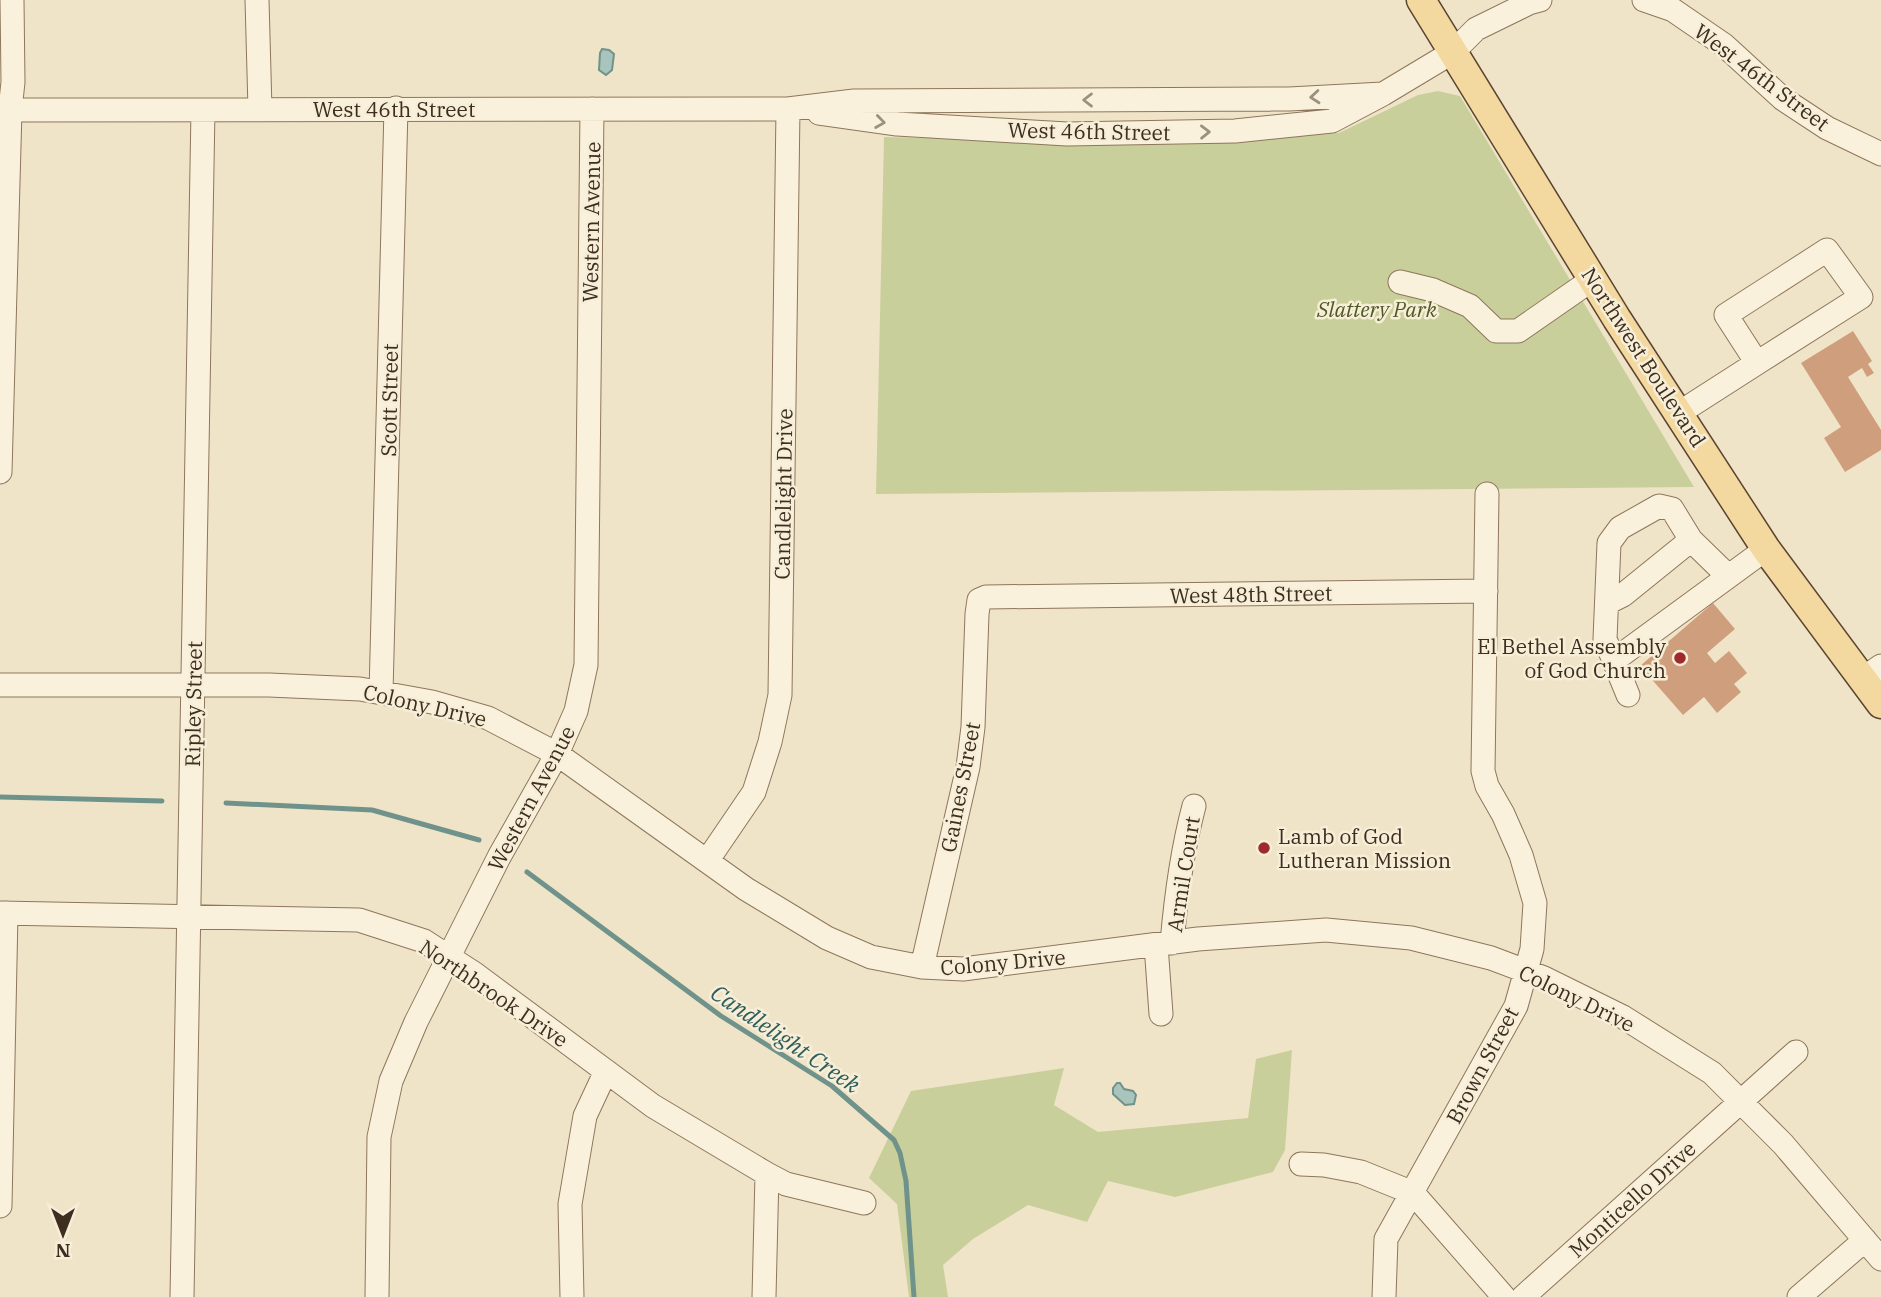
<svg xmlns="http://www.w3.org/2000/svg" width="1881" height="1297" font-family="'IBM Plex Serif',serif">
<rect width="100%" height="100%" fill="#f0e4c8"/>
<path fill="#c9cf9b" d="M1438 91 1460 96 1694 487 876 494 884 137 1161 143 1339 133 1418 95Z
M1292 1050 1285 1150 1273 1172 1175 1197 1108 1181 1087 1222 1028 1205 973 1239 943 1265 948 1297H909L897 1204 869 1178 911 1091 1064 1068 1054 1105 1098 1132 1248 1118 1256 1059Z"/>
<path fill="#a9c4bc" stroke="#6f938a" stroke-width="2" d="M602 49 609 50 614 54 612 70 606 75 599 70 600 53Z
M1117 1083H1120L1124 1089 1133 1091 1136 1095 1134 1104 1125 1105 1113 1094V1088Z"/>
<g fill="none" stroke-linecap="round" stroke-linejoin="round">
<path stroke="#6f938a" stroke-width="5" d="M0 797 162 801
M226 803 372 810 479 840
M527 872 721 1016 832 1086 894 1140 900 1153 906 1181 914 1297"/>
</g>
<path fill="#cf9f7d" d="M1853 331 1872 361 1868 364 1874 373 1867 377 1862 368 1848 377 1881 430V450L1845 472 1824 438 1841 427 1801 363Z
M1713 603 1735 629 1707 653 1715 663 1729 651 1747 673 1734 684 1741 692 1717 713 1704 697 1683 715 1640 666Z"/>
<g fill="none" stroke-linecap="round" stroke-linejoin="round">
<defs>
<path id="minor" d="M257 0 260 109
M1644 0 1673 10 1724 45 1783 99 1827 128 1881 154
M0 110 788 109 854 101 1289 99 1383 94
M819 113 897 124 1067 134 1235 131 1332 121 1383 94 1453 52 1476 29 1529 3 1540 0
M1827 250 1861 297 1757 363 1726 315Z
M1400 282 1433 290 1470 306 1496 331H1518L1593 279
M1679 413 1757 363
M0 472 10 110 13 82 12 0
M1607 603 1623 595 1691 540
M1613 661 1766 549
M1861 680 1881 666
M0 685H269L360 689 432 702 488 718 557 754 746 889 827 938 871 957 922 967 963 969 1198 939 1326 930 1411 938 1491 958 1544 978 1623 1017 1712 1073 1783 1144 1881 1259
M381 693 396 108
M1628 695 1605 639 1609 543 1620 528 1659 506 1672 509 1691 540 1728 576
M707 861 754 792 770 742 780 695 788 109
M0 913 359 920 424 941 475 974 653 1106 767 1174 786 1184 864 1203
M1172 943C1176 896 1182 851 1194 806
M1156 945 1161 1014
M922 967 968 767 973 727 977 614 979 600 986 597 1486 591
M1301 1164 1324 1165 1361 1172 1413 1193 1504 1297
M0 1206 6 913
M182 1297 203 110
M377 1297 379 1137 391 1081 416 1022 499 857 557 754 576 711 586 665 592 109
M572 1297 570 1204 585 1116 606 1071
M764 1297 767 1174
M1384 1297 1386 1239 1516 1006 1532 949 1535 903 1521 855 1503 814 1487 786 1483 771 1487 494
M1523 1297 1796 1052
M1799 1297 1865 1240"/>
<path id="major" d="M1421 0 1617 319 1766 549 1881 704"/>
</defs>
<use href="#minor" stroke="#8d765c" stroke-width="25"/>
<use href="#major" stroke="#5b4430" stroke-width="31"/>
<use href="#minor" stroke="#faf1dc" stroke-width="23"/>
<use href="#major" stroke="#f3d9a0" stroke-width="28"/>
</g>
<defs><path id="oneway-chevron" d="M-2-3.5L2.5 0L-2 3.5" fill="none" stroke-width="1.6" stroke-linecap="round" stroke-linejoin="round" transform="scale(1.75)"/></defs>
<g stroke="#9c907e">
<use href="#oneway-chevron" transform="translate(1315 97) rotate(175)"/>
<use href="#oneway-chevron" transform="translate(1088 100) rotate(180)"/>
<use href="#oneway-chevron" transform="translate(880 122) rotate(8)"/>
<use href="#oneway-chevron" transform="translate(1205 132) rotate(-1)"/>
</g>
<g fill="#9e2a2b" stroke="#f7eed8" stroke-width="2.5">
<circle cx="1680" cy="658" r="7"/>
<circle cx="1264" cy="848" r="7"/>
</g>
<g text-anchor="middle" dominant-baseline="central" stroke-width="5" stroke-linejoin="round" paint-order="stroke">
<g font-size="21" fill="#3d2e20" stroke="#f7eed8">
<text transform="translate(1762 77) rotate(37)">West 46th Street</text>
<text x="394" y="109">West 46th Street</text>
<text transform="translate(1089 131) rotate(1)">West 46th Street</text>
<text transform="translate(591 222) rotate(-89)">Western Avenue</text>
<text transform="translate(1644 357) rotate(57)">Northwest Boulevard</text>
<text transform="translate(389 400) rotate(-89)">Scott Street</text>
<text transform="translate(783 494) rotate(-89)">Candlelight Drive</text>
<text transform="translate(1251 594) rotate(-1)">West 48th Street</text>
<text transform="translate(193 704) rotate(-89)">Ripley Street</text>
<text transform="translate(425 705) rotate(13)">Colony Drive</text>
<text transform="translate(960 787) rotate(-79)">Gaines Street</text>
<text transform="translate(531 798) rotate(-62)">Western Avenue</text>
<text transform="translate(1183 874) rotate(-81)">Armil Court</text>
<text transform="translate(1003 962) rotate(-5)">Colony Drive</text>
<text transform="translate(494 993) rotate(34)">Northbrook Drive</text>
<text transform="translate(1577 998) rotate(26)">Colony Drive</text>
<text transform="translate(1482 1065) rotate(-62)">Brown Street</text>
<text transform="translate(1632 1199) rotate(-42)">Monticello Drive</text>
</g>
<g font-size="21" font-style="italic" fill="#4d5a26" stroke="#f7eed8">
<text x="1377" y="309">Slattery Park</text>
</g>
<g font-size="21" fill="#3d2e20" stroke="#f7eed8" text-anchor="end">
<text x="1666" y="646">El Bethel Assembly<tspan x="1666" dy="24">of God Church</tspan></text>
<text x="1278" y="836" text-anchor="start">Lamb of God<tspan x="1278" dy="24">Lutheran Mission</tspan></text>
</g>
<g font-size="23" font-style="italic" fill="#2f5d5a" stroke="#f7eed8">
<text transform="translate(786 1038) rotate(34)">Candlelight Creek</text>
</g>
</g>
<g transform="translate(63 1234) rotate(180)" stroke="#f7eed8" stroke-width="5" paint-order="stroke">
<path d="M0-5L12 26L0 18L-12 26Z" fill="#3d2e20"/>
<text y="-10" font-size="19" font-weight="bold" text-anchor="middle" fill="#3d2e20">N</text>
</g>
</svg>
